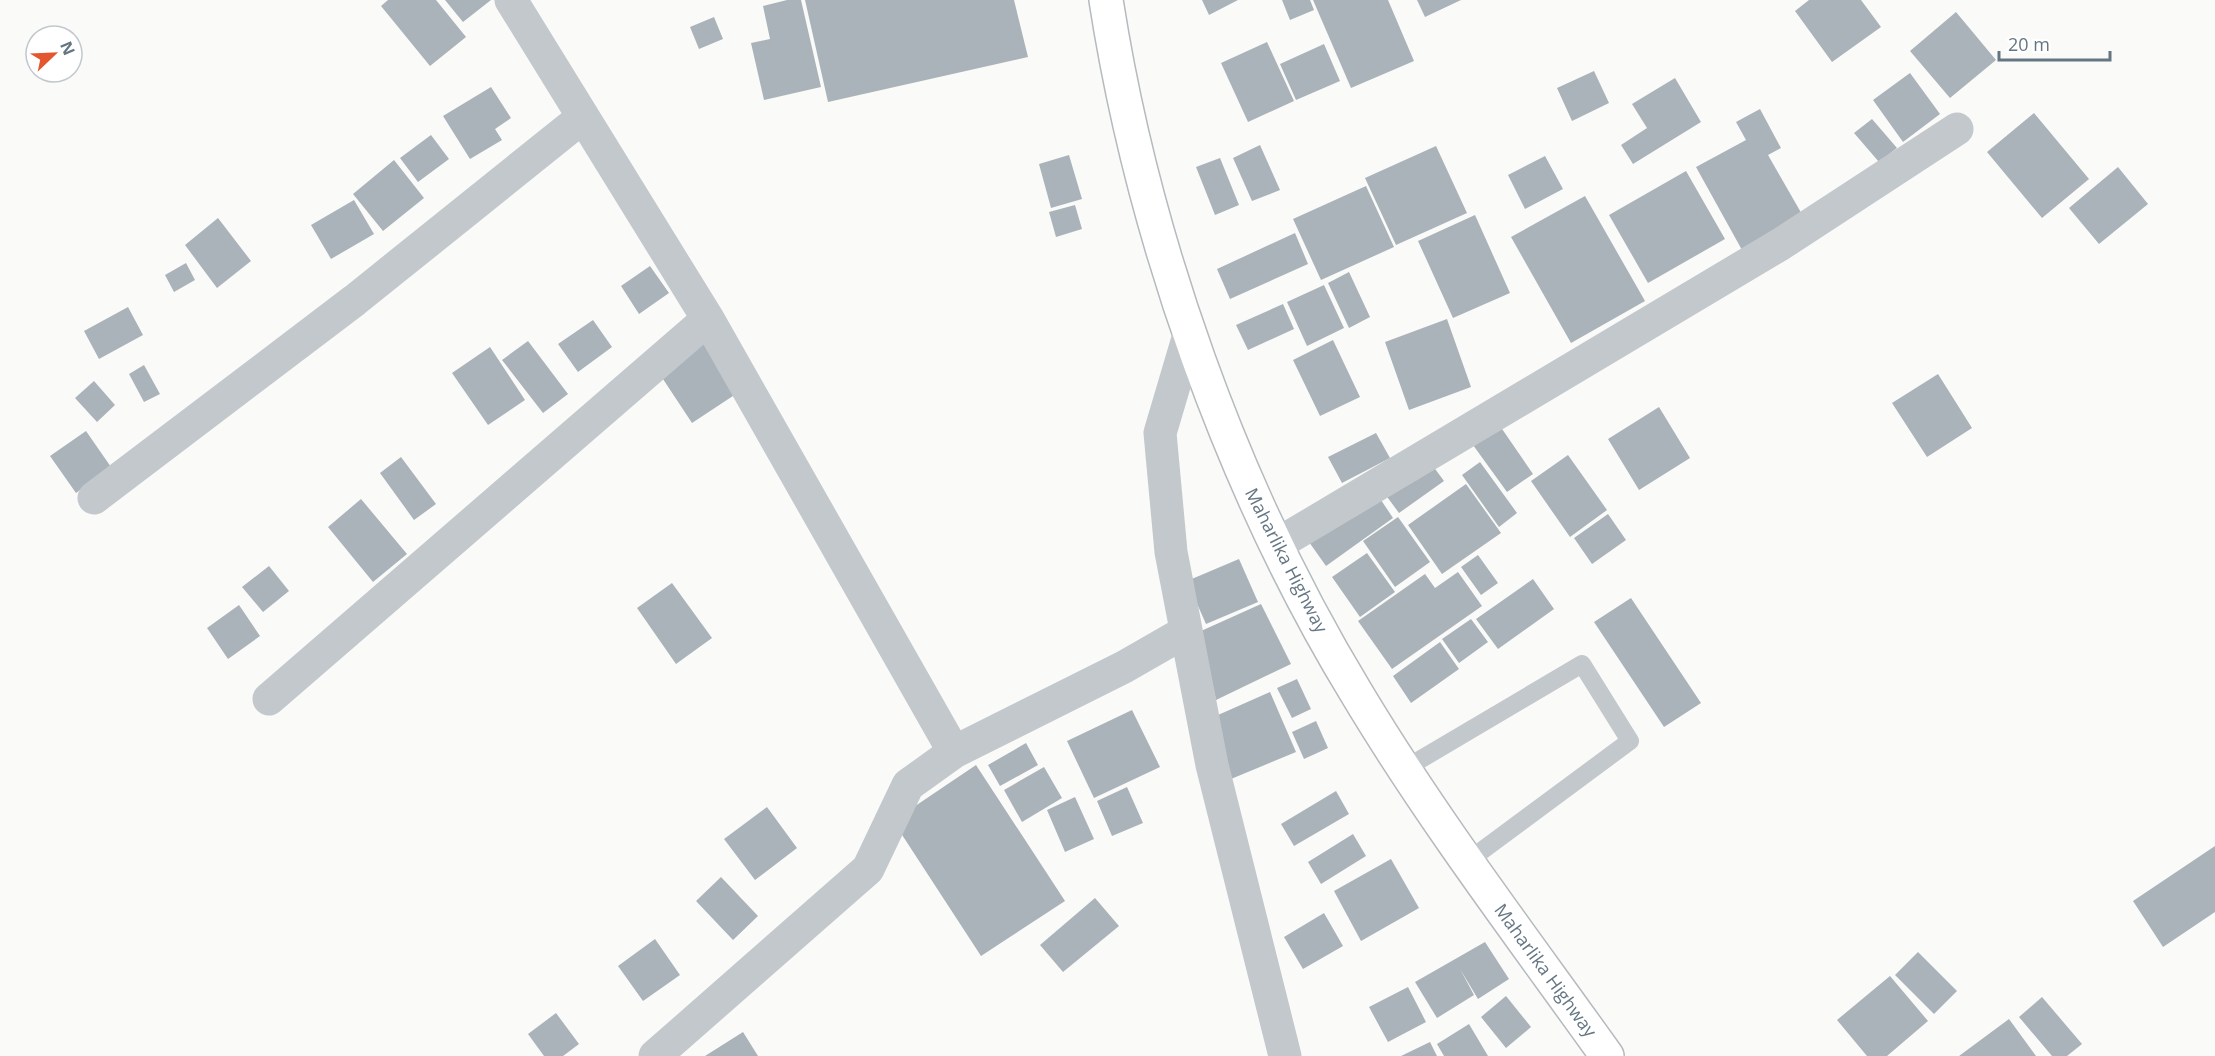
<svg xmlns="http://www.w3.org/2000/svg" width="2215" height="1056" font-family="'Open Sans',sans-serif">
<rect width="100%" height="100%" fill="#fafaf8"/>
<path fill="#aab3b9" d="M388 0H436L466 37 430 66 381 6Z
M445 0H491L463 22Z
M787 0H801L821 87 764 100 751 43 770 39 763 6Z
M805 0H1014L1028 57 828 102Z
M1202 0H1238L1209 15Z
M1282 0H1310L1314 10 1290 20Z
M1313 0H1388L1414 61 1351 88Z
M1417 0H1461L1425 17Z
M1809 0H1861L1881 27 1832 62 1795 11Z
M1956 12 1996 60 1950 98 1910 51Z
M714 17 723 39 699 49 690 27Z
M1267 42 1294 101 1248 122 1221 63Z
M1324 44 1340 81 1296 100 1280 64Z
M1594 71 1609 103 1572 121 1557 88Z
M1910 73 1940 114 1903 142 1873 100Z
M1675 78 1701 122 1633 164 1621 145 1647 128 1632 104Z
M491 87 511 118 495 129 502 140 470 159 443 116Z
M1760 109 1781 148 1768 155 1803 216 1742 250 1696 167 1746 140 1736 122Z
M2034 113 2089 179 2042 218 1987 152Z
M1872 119 1897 148 1879 162 1854 133Z
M431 135 449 159 418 182 400 158Z
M1260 145 1280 190 1252 201 1233 158Z
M1436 146 1467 213 1396 245 1365 178Z
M1069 155 1082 199 1051 208 1039 164Z
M1545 156 1563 189 1525 209 1508 175Z
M1220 158 1239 205 1215 215 1196 167Z
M394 160 424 198 383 231 353 194Z
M2118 167 2148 204 2099 244 2069 208Z
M1686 171 1725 239 1648 283 1609 215Z
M1366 186 1394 247 1321 280 1293 219Z
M1585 196 1645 301 1571 343 1511 237Z
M354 200 374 234 331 259 311 225Z
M1075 205 1082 229 1056 237 1049 212Z
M1475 215 1510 293 1453 318 1418 241Z
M218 218 251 261 217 288 185 245Z
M1295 233 1308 264 1230 299 1217 269Z
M186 263 195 280 174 292 165 275Z
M650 266 669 293 639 314 621 286Z
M1349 272 1370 317 1349 328 1328 283Z
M1324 285 1344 328 1307 346 1287 302Z
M1283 304 1294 329 1248 350 1236 325Z
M128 307 143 335 99 359 84 331Z
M1447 319 1471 387 1409 410 1385 342Z
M593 320 612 347 578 372 558 344Z
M709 340 742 390 692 423 659 373Z
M1333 340 1360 397 1320 416 1293 360Z
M528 341 568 394 543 413 502 360Z
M490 347 525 400 488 425 452 373Z
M144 365 160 394 144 402 129 374Z
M1938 374 1972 428 1927 457 1892 403Z
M94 381 115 405 97 422 75 398Z
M1659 407 1690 458 1639 490 1608 439Z
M1500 426 1533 474 1507 492 1473 445Z
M86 431 111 467 76 493 50 456Z
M1376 433 1390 458 1342 483 1328 457Z
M1568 455 1607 510 1570 537 1531 481Z
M401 457 436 504 414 520 380 473Z
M1430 462 1444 481 1399 513 1385 494Z
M1480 462 1517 513 1499 527 1462 475Z
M1466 484 1501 533 1442 574 1408 525Z
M1377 494 1393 518 1326 566 1309 542Z
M361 499 407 554 373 582 328 527Z
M1608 514 1626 540 1592 564 1574 538Z
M1398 517 1430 562 1395 587 1363 541Z
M1367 553 1395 592 1360 617 1332 577Z
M1478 555 1498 583 1481 595 1461 567Z
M1239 559 1258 602 1206 624 1187 581Z
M269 566 289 591 263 612 242 587Z
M1458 572 1482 606 1392 669 1358 621 1425 574 1435 588Z
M1533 579 1554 609 1498 649 1476 619Z
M672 583 712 638 676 664 637 608Z
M1631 598 1701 703 1664 727 1594 622Z
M1261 604 1291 664 1216 700 1201 631Z
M239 605 260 636 228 659 207 628Z
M1471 619 1488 642 1459 663 1442 639Z
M1440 642 1459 669 1411 703 1393 676Z
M1297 679 1311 709 1292 718 1277 688Z
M1270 692 1296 752 1231 779 1218 715Z
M1132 710 1160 767 1094 798 1067 741Z
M1316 721 1328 748 1304 759 1292 732Z
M1026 743 1038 765 1000 786 988 765Z
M976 765 1065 901 981 956 893 821Z
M1044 767 1062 798 1022 822 1004 790Z
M1127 787 1143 823 1112 836 1097 801Z
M1336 791 1349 814 1294 846 1281 824Z
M1075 797 1094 839 1065 852 1047 810Z
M767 807 797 848 755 880 724 839Z
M1353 834 1366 856 1321 884 1308 862Z
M2215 846V912L2163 947 2133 901Z
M1391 859 1419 908 1361 941 1334 891Z
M721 877 758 916 733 940 696 901Z
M1095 898 1119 926 1063 972 1040 945Z
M1324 913 1343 946 1303 969 1284 937Z
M655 939 680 975 643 1001 618 966Z
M1485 942 1509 979 1478 999 1460 969 1474 995 1437 1018 1415 982Z
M1918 952 1957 991 1934 1014 1895 975Z
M1890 976 1928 1021 1887 1056H1867L1837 1020Z
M1408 987 1426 1022 1388 1042 1369 1007Z
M1506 996 1531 1027 1506 1048 1481 1017Z
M2042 997 2082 1044 2067 1056H2052L2019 1017Z
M556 1013 579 1044 563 1056H544L528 1034Z
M2009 1019 2036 1056H1959Z
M1469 1024 1488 1056H1444L1437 1044Z
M743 1032 758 1056H705Z
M1430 1042 1437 1056H1401Z"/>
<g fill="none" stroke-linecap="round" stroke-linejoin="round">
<defs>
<path id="primary" d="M1106 0C1143 237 1232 489 1357 694 1432 819 1522 937 1607 1056"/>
</defs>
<use href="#primary" stroke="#b5babe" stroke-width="36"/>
<path stroke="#c3c8cc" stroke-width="18" d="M1406 768 1582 664 1630 741 1468 861"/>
<path stroke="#c3c8cc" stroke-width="33" d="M511 0 708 319 954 752
M1189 335 1160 433 1171 552 1212 765 1285 1056
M94 498 355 300 583 117
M1276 545 1781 244 1957 129
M269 699 708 319
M655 1056 868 869 908 785 954 752 1124 667 1185 632"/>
<use href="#primary" stroke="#fff" stroke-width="33"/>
</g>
<g text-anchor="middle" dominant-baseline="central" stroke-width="6" stroke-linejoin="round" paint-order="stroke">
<g font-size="18" fill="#657683" stroke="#fff">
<text transform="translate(1287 560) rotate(63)">Maharlika Highway</text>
<text transform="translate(1546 970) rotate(54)">Maharlika Highway</text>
</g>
</g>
<g transform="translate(54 54) rotate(67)"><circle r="28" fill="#ffffff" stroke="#c1c8cd" stroke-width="1.5"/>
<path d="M0-4.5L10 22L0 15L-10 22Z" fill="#e4572e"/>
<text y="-9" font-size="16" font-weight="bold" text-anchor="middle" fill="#657683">N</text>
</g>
<path d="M1999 51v9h111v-9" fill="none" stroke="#657683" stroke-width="3"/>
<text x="2008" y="51" font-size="18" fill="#657683" stroke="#ffffff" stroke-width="4.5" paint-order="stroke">20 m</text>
</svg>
